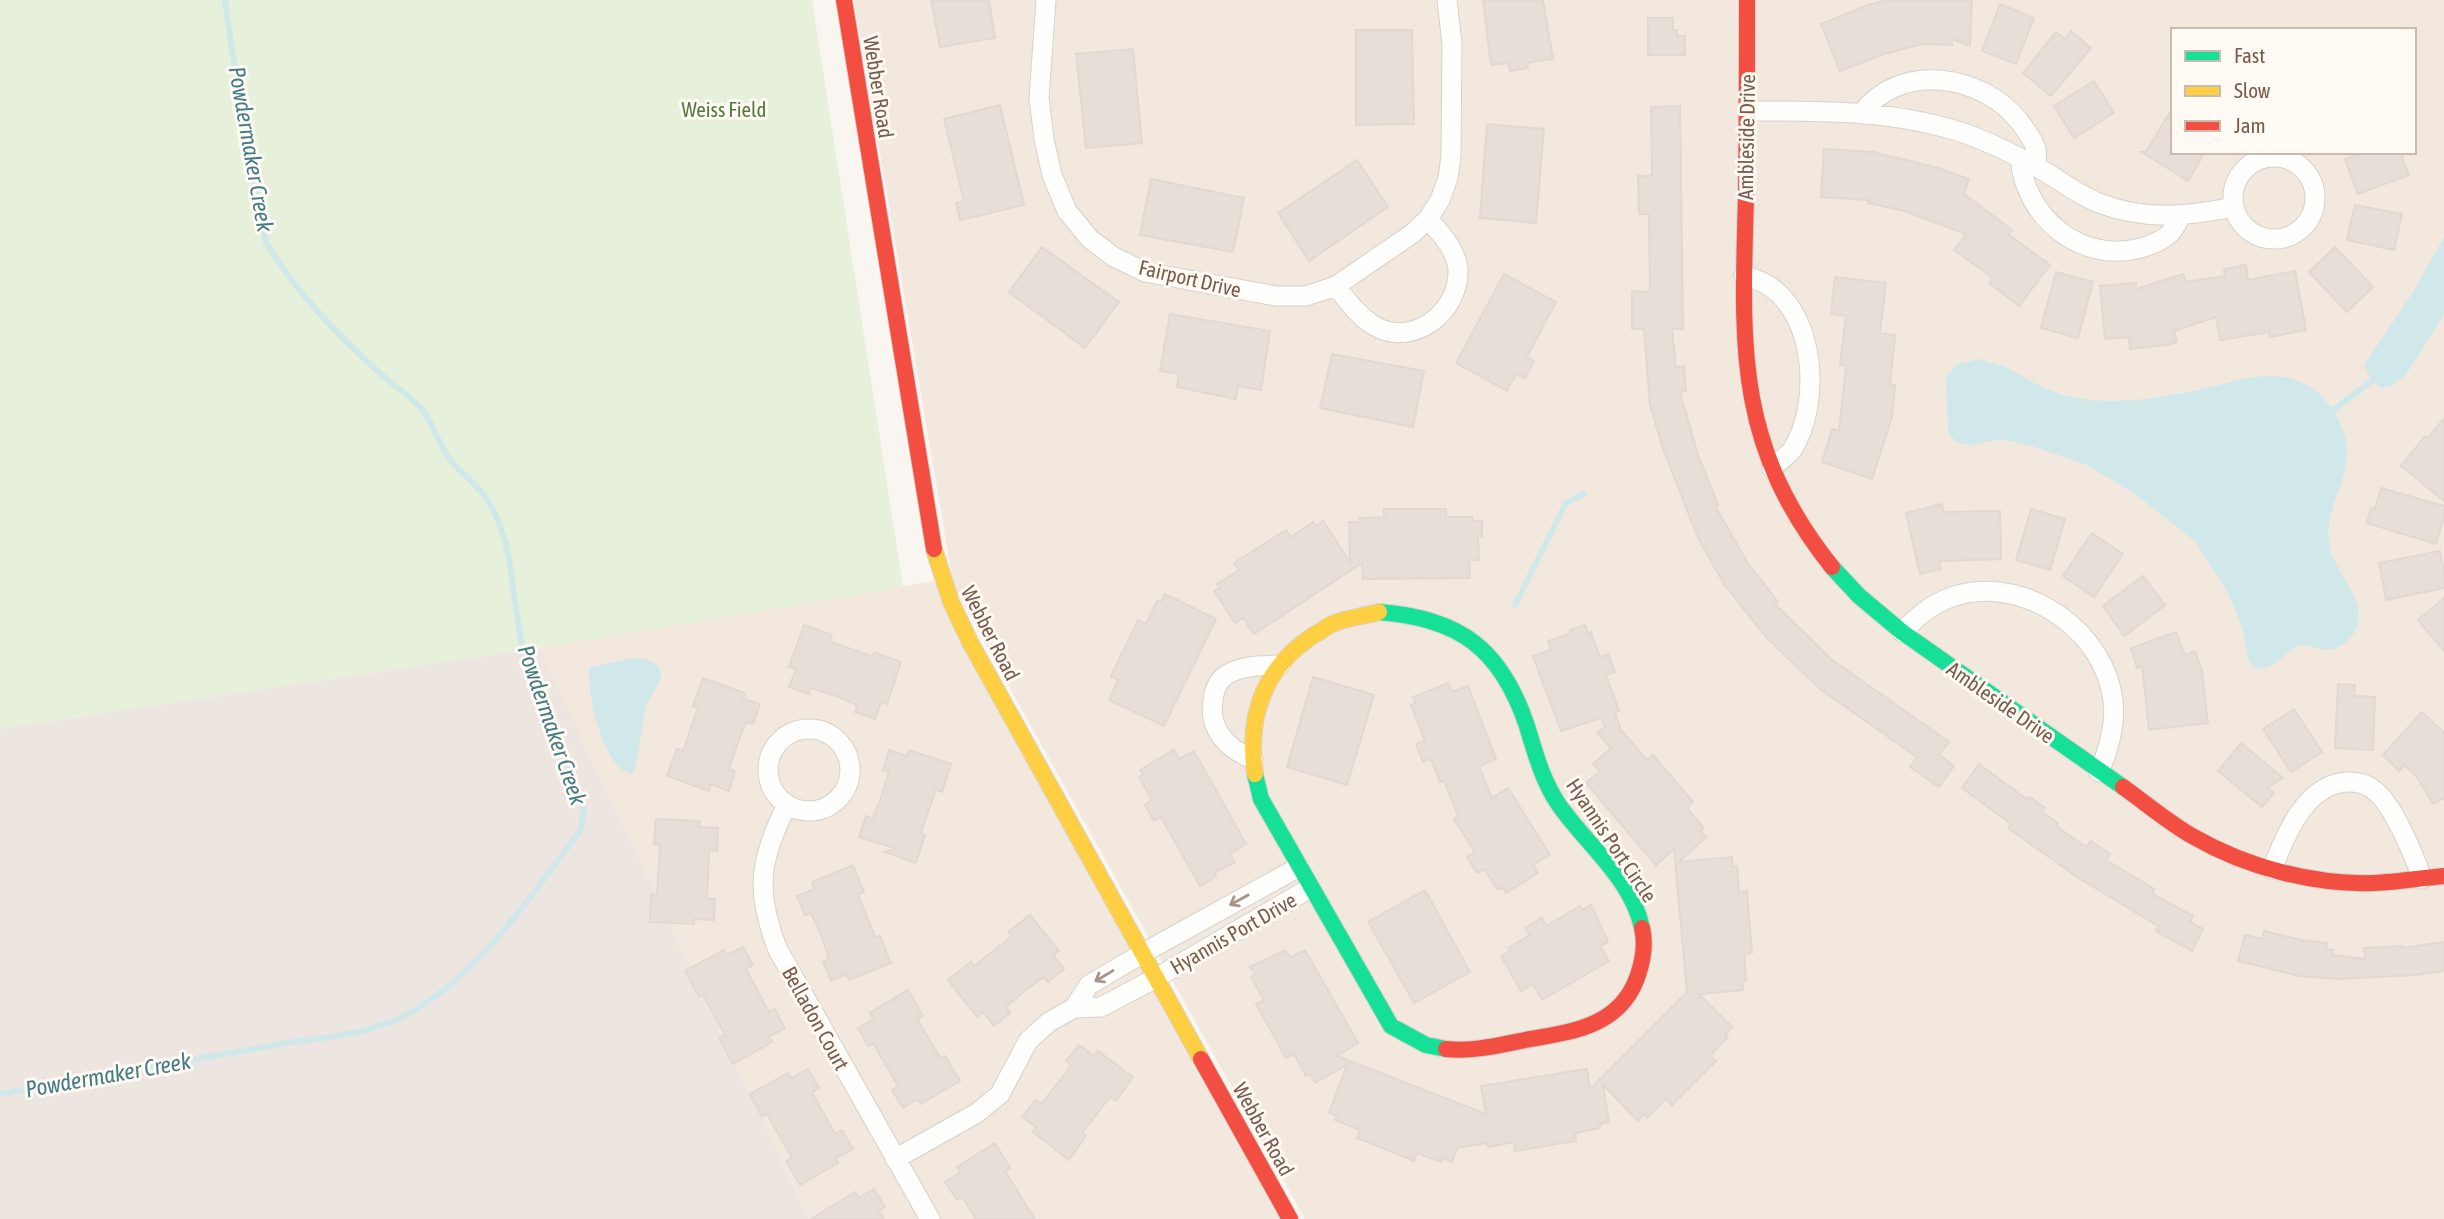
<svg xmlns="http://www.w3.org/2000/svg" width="2444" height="1219" font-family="'Asap Condensed',sans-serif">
<rect width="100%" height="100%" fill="#f9f5f0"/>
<path fill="#f2e8de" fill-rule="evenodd" d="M854 0H2444V1219H1305L954 587ZM2173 30H2414V152H2173Z
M934 581 1281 1219H809L539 648Z"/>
<path fill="#ede5e0" d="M539 648 809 1219H0V729Z"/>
<path fill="#e7f0db" d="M0 0H812L903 587 539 648 0 729Z"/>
<path fill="#d0e8ea" d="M2444 237V315L2405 376 2391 386 2381 388 2372 381 2364 365 2412 294Z
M1980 359C1988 362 1997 364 2005 367 2023 375 2039 388 2058 393 2101 407 2145 400 2189 392 2227 385 2270 364 2307 385 2321 393 2328 402 2336 415 2368 469 2319 500 2330 548 2336 575 2370 602 2355 631 2350 641 2337 651 2325 650 2314 649 2307 641 2295 648 2281 656 2276 667 2259 669L2249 662 2242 628 2229 595 2195 541 2135 494 2087 465 2032 446 2001 439 1972 445 1956 442 1948 432 1946 376 1958 364Z
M634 658C643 659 654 659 659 668 666 680 651 693 647 704 641 725 640 759 632 774 603 769 587 694 589 668L595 666Z"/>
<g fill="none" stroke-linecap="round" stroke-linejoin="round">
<path stroke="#d0e8ea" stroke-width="6" d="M2333 410 2372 381
M1515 605 1566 503 1584 494
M0 1094 292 1042C325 1038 360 1034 391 1022 471 988 529 898 580 831L584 811 579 792C558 742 533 692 521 639 511 593 514 542 488 501 479 486 463 475 452 462 437 444 432 418 417 404 407 394 395 386 384 377 340 337 296 293 266 242L231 44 225 0"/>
</g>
<path fill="#e6ded7" stroke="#e2d8d2" stroke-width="2" d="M931 0H989L995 38 940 47Z
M1483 0H1543L1553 59 1527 63 1528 68 1510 71 1508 63 1491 65Z
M1886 0H1972L1970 46 1952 39V45L1922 44 1884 54 1840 71 1821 24 1868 5Z
M2000 4 2034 18 2016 64 1982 51Z
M1648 18H1673V30H1677V36H1685V55H1648Z
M1356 30H1412L1414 124 1356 125Z
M2071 31 2091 48 2051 96 2023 73 2056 32 2065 39Z
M1133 49 1142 143 1086 148 1076 54Z
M2094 81 2114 113 2074 138 2054 106Z
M1000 105 1024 205 960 220 956 203 964 201 944 119Z
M1680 106 1683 329H1672L1676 367 1684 366 1686 391 1680 392 1698 455 1718 505 1715 506 1747 562 1778 602 1775 604 1831 659 1949 742 1939 755 1954 766 1939 787 1910 767 1917 757 1820 689 1765 636 1746 612 1724 584 1698 538 1663 449 1650 404 1644 329H1632V291L1650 292 1649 214H1639L1638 176H1652L1651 107Z
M2173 107V152H2205L2188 181 2142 152H2146Z
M1487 124 1544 129 1536 223 1480 218Z
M1824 149 1873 152 1938 168 1969 179 1964 194 2012 230 2009 235 2050 265 2019 306 1989 283 1993 278 1954 250 1966 234 1904 211 1868 203 1869 200 1821 197Z
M2363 152H2400L2409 175 2358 194 2345 159Z
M1357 160 1388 207 1309 261 1278 213Z
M1151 179 1244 198 1233 252 1140 235Z
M2355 205 2402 214 2394 250 2347 240Z
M1042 247 1119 302 1085 348 1009 292Z
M2335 247 2373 287 2347 312 2309 272Z
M2246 265 2248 280 2295 271 2306 330 2270 337 2269 332 2220 340 2216 317 2174 331 2177 342 2167 345 2130 349 2129 337 2105 339 2100 286 2136 283V289L2183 274 2186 282 2225 276 2224 269Z
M2056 272 2093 282 2078 338 2041 328Z
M1504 274 1556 302 1527 357 1534 361 1525 378 1516 374 1507 391 1456 363Z
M1835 277 1886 283 1880 333 1895 335 1890 385H1895L1892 417 1872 479 1822 462 1832 429 1839 431 1846 366 1840 365 1846 316 1831 314Z
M1170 314 1270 331 1261 390 1238 386 1236 399 1177 387 1179 374 1160 371Z
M1332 354 1424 371 1413 427 1320 408Z
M2444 418V501L2401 466 2425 436 2428 438Z
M2381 488 2444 506V517L2436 544 2367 523 2371 508 2375 509Z
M1942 504 1944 512 2000 511 2001 559 1939 561 1941 569 1920 574 1906 513Z
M1384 509H1446V517H1472V521H1482V536H1478L1479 560H1469L1470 578 1363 579 1362 563 1254 634 1243 618 1235 623 1214 591 1220 588 1217 584 1239 570 1234 563 1286 530 1291 537 1313 522 1316 526 1323 521 1350 562 1349 522H1359V518L1384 517Z
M2031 509 2065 519 2050 570 2016 560Z
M2092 533 2123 554 2094 597 2063 576Z
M2440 551 2444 572V588L2386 600 2379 563Z
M2143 576 2165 605 2124 636 2103 606Z
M1165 594 1216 619 1164 726 1109 700 1118 680 1111 676 1138 620 1146 624 1157 600 1161 602Z
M2444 598V651L2418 620Z
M804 625 832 635 829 641 873 657 874 652 901 662 887 704 881 702 875 719 855 712 857 705 839 697 811 688 809 694 789 687 796 669 789 667Z
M1585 625 1588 633 1591 632 1600 657 1608 654 1615 672 1606 675 1619 711 1615 713 1621 730 1647 760 1653 755 1693 802 1687 808 1704 828 1701 831 1706 837 1679 862 1732 857 1733 867 1737 866 1739 892 1747 891 1752 953 1744 954 1746 980 1742 981 1743 990 1699 994 1732 1027 1725 1034 1728 1037 1710 1056 1716 1061 1672 1105 1666 1099 1647 1118 1644 1114 1638 1121 1603 1085 1609 1122 1600 1124V1128L1575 1133 1576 1141 1515 1151 1514 1142 1488 1147 1487 1143 1457 1148 1452 1162 1443 1158 1441 1162 1417 1153 1414 1161 1357 1138 1360 1130 1335 1120 1337 1116 1329 1113 1347 1065 1315 1083 1310 1074 1306 1076 1294 1054 1286 1058 1256 1004 1264 1000 1251 977 1255 974 1250 967 1285 950 1290 958 1305 950 1358 1043 1337 1056 1486 1114 1481 1086 1587 1069 1590 1089 1687 992 1674 849 1656 865 1586 783 1600 771 1593 764 1611 748 1597 732 1605 727 1601 718 1561 731 1533 656 1551 650 1548 641 1571 633 1570 630Z
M2176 632 2185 655 2195 651 2202 671 2208 723 2149 730 2142 666 2137 668 2131 648Z
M1313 677 1374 695 1347 785 1287 767Z
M703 678 745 693 743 699 760 704 753 724 746 722 739 740 729 769 735 771 729 791 711 784 709 791 667 776 677 749 683 751 698 707 693 706Z
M1448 683 1452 692 1468 686 1496 759 1479 766 1492 798 1508 788 1550 855 1533 865 1538 873 1506 893 1503 887 1498 890 1484 869 1477 873 1467 857 1475 852 1454 819 1458 816 1444 781 1440 782 1431 759 1423 762 1416 744 1425 741 1411 705 1416 703 1413 697Z
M2338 684 2355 685 2354 696 2375 697 2373 750 2335 748Z
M2294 709 2322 752 2291 772 2263 729Z
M2422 712 2444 733V798L2433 804 2417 777 2404 765 2399 771 2383 755Z
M2241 743 2283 778 2267 788 2274 793 2262 807 2218 771Z
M889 750 907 756 909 750 951 764 942 792 936 789 921 833 925 835 916 863 885 852 894 848 859 837 866 816 872 819 880 801 889 772 883 770Z
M1174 750 1179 759 1194 751 1246 844 1230 854 1235 862 1214 873 1216 876 1200 886 1161 817 1154 821 1145 805 1152 800 1139 777 1143 775 1140 770Z
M1979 764 2028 800 2030 797 2045 808 2042 812 2058 823 2056 826 2086 847 2091 841 2110 854 2106 860 2154 889 2152 894 2193 916 2190 922 2203 929 2192 951 2156 931 2158 926 2080 879 2008 828 2011 824 1962 788Z
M656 819 700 821 699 827 718 828 717 851 709 850 708 876 707 898 715 899 714 920 694 919V924L650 922 651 894 657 895 660 845 654 844Z
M853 865 864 892 858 895 875 937 880 936 891 963 849 980 847 974 831 981 823 962 829 959 823 940 811 913 805 915 797 896 814 889 812 882Z
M1425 890 1470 972 1414 1003 1368 922Z
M1591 905 1608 942 1600 946 1609 961 1542 1000 1533 984 1521 991 1501 956 1510 951 1508 948 1530 935 1525 928 1542 918 1546 926 1580 906 1583 910Z
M1030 915 1059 951 1053 955 1064 969 1048 982 1043 977 1020 995 1006 1007 1010 1013 994 1026 983 1012 977 1017 948 980 971 962 974 966 1012 936 1008 932Z
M2264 931 2302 940 2327 943 2326 949 2333 950V955L2365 959 2364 948 2402 946V948L2444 942V971L2416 975 2338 979 2299 976 2238 961 2245 935 2262 939Z
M743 947 753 965 746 969 755 986 769 1012 775 1009 785 1028 769 1037 772 1042 733 1064 719 1038 725 1035 703 995 699 997 685 971 724 950 727 955Z
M908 990 923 1016 917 1019 941 1059 945 1056 960 1081 921 1104 918 1099 903 1108 892 1090 898 1086 873 1043 868 1046 858 1028 873 1019 870 1013Z
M1079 1045 1094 1056 1098 1051 1133 1077 1116 1101 1110 1097 1082 1133 1086 1136 1069 1160 1033 1132 1036 1127 1022 1117 1035 1100 1041 1104 1053 1089 1071 1066 1066 1061Z
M808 1069 819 1088 812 1092 835 1134 842 1130 853 1149 836 1158 838 1163 800 1185 786 1161 792 1158 767 1114 762 1117 750 1094 788 1073 791 1078Z
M995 1143 1010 1168 1005 1171 1035 1219H976L962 1197 957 1200 945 1182 961 1172 957 1167Z
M874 1189 885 1207 879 1211 884 1219H811L855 1192 859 1198Z"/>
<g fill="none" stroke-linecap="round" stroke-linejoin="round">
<defs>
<path id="street" d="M1046 0 1039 98 1044 139 1052 175 1067 211 1090 239 1114 257 1145 272 1276 296H1306L1336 286 1413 233 1428 219 1440 200 1448 178 1451 156 1452 44 1447 0
M1747 111C1814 111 1882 110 1947 128 1977 136 2008 151 2035 166 2056 177 2076 194 2099 203 2144 221 2188 216 2234 207
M1862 113C1900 62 1982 74 2019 121 2025 129 2033 139 2036 149 2037 154 2036 161 2036 166
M2233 198a41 41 0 1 1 82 0a41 41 0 1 1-82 0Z
M2020 158C2025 218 2081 264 2141 248 2161 242 2174 235 2180 216
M1744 275C1752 278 1762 281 1769 286 1816 316 1821 406 1792 450 1787 456 1778 462 1772 468
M1336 286C1347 300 1357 315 1373 325 1411 349 1460 313 1458 269 1456 249 1441 234 1428 219
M1902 632C1916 618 1930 605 1949 598 2016 573 2095 622 2111 689 2118 718 2110 746 2099 772
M768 770a41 41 0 1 1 82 0a41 41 0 1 1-82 0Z
M1253 759C1227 749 1208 729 1213 700 1214 691 1217 682 1225 676 1240 665 1262 666 1280 665
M787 805C759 860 755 892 778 950L930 1219
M2272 869C2285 836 2306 782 2349 782 2358 782 2367 784 2374 790 2393 804 2415 857 2422 879
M1074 1008 1101 1007 1156 978 1310 888
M895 1159 977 1113 1000 1094 1028 1041 1049 1022 1074 1008 1089 985 1143 953 1299 867"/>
<path id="fast" d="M1832 567 1859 596 1902 632 2123 787
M1379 612C1460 618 1501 649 1527 726 1535 753 1543 782 1559 805 1586 844 1632 879 1642 928
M1255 774 1261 799 1391 1026 1426 1045 1446 1049"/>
<path id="slow" d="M934 549 951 602 970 642 1201 1059
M1255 774C1247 716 1263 668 1314 635 1320 632 1326 627 1332 624 1346 618 1364 616 1379 612"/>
<path id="jam" d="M844 0 934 549
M1747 0C1747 65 1747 131 1746 196 1742 344 1734 444 1832 567
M2123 787C2147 804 2169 823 2194 837 2246 867 2314 885 2374 883 2397 882 2421 878 2444 876
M1446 1049C1473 1052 1499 1045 1525 1040 1571 1032 1621 1027 1638 975 1643 960 1646 944 1642 928
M1201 1059 1290 1219"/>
</defs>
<use href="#street" stroke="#d7d1cb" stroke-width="21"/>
<use href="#fast" stroke="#d9d2cb" stroke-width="18"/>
<use href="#slow" stroke="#d9d2cb" stroke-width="18"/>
<use href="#jam" stroke="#d9d2cb" stroke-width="18"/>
<use href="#street" stroke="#fefefd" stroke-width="19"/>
<use href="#fast" stroke="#16e098" stroke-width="16"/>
<use href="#slow" stroke="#ffcf43" stroke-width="16"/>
<use href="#jam" stroke="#f24e42" stroke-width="16"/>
</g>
<defs><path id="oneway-shaft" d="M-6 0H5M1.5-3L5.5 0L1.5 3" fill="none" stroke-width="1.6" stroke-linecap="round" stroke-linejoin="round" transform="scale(1.75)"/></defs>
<g stroke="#a8958b">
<use href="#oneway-shaft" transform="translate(1239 900) rotate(151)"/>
<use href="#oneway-shaft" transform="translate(1104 976) rotate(149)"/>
</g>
<g text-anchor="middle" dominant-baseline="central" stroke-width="6" stroke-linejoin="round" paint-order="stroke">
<g font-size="21" fill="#7a5c4d" stroke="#fffaf3">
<text transform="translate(879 87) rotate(81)">Webber Road</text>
<text transform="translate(1746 137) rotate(-89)">Ambleside Drive</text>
<text transform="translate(1190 278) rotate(13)">Fairport Drive</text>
<text transform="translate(991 633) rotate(63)">Webber Road</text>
<text transform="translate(2001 702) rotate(35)">Ambleside Drive</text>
<text transform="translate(1612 840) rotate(56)">Hyannis Port Circle</text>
<text transform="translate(1233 933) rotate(-30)">Hyannis Port Drive</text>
<text transform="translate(816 1018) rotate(61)">Belladon Court</text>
<text transform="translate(1264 1129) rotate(61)">Webber Road</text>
</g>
<g font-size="21" fill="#537a41" stroke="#fffaf3">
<text x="724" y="109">Weiss Field</text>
</g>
<g font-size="23" font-style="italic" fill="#437c86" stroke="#fffaf3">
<text transform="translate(251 149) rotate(80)">Powdermaker Creek</text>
<text transform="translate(552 725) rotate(71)">Powdermaker Creek</text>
<text transform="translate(108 1075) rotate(-10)">Powdermaker Creek</text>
</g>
</g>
<rect x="2171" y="28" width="245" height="126" fill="#fffaf3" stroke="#cabbb1" stroke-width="2"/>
<rect x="2185" y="51" width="35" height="10" fill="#16e098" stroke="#cabbb1" stroke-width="2"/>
<text x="2234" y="63" font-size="21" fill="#7a5c4d">Fast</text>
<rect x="2185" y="86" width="35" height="10" fill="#ffcf43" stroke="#cabbb1" stroke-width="2"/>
<text x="2234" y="98" font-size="21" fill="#7a5c4d">Slow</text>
<rect x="2185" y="121" width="35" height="10" fill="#f24e42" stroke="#cabbb1" stroke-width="2"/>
<text x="2234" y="133" font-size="21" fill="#7a5c4d">Jam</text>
</svg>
